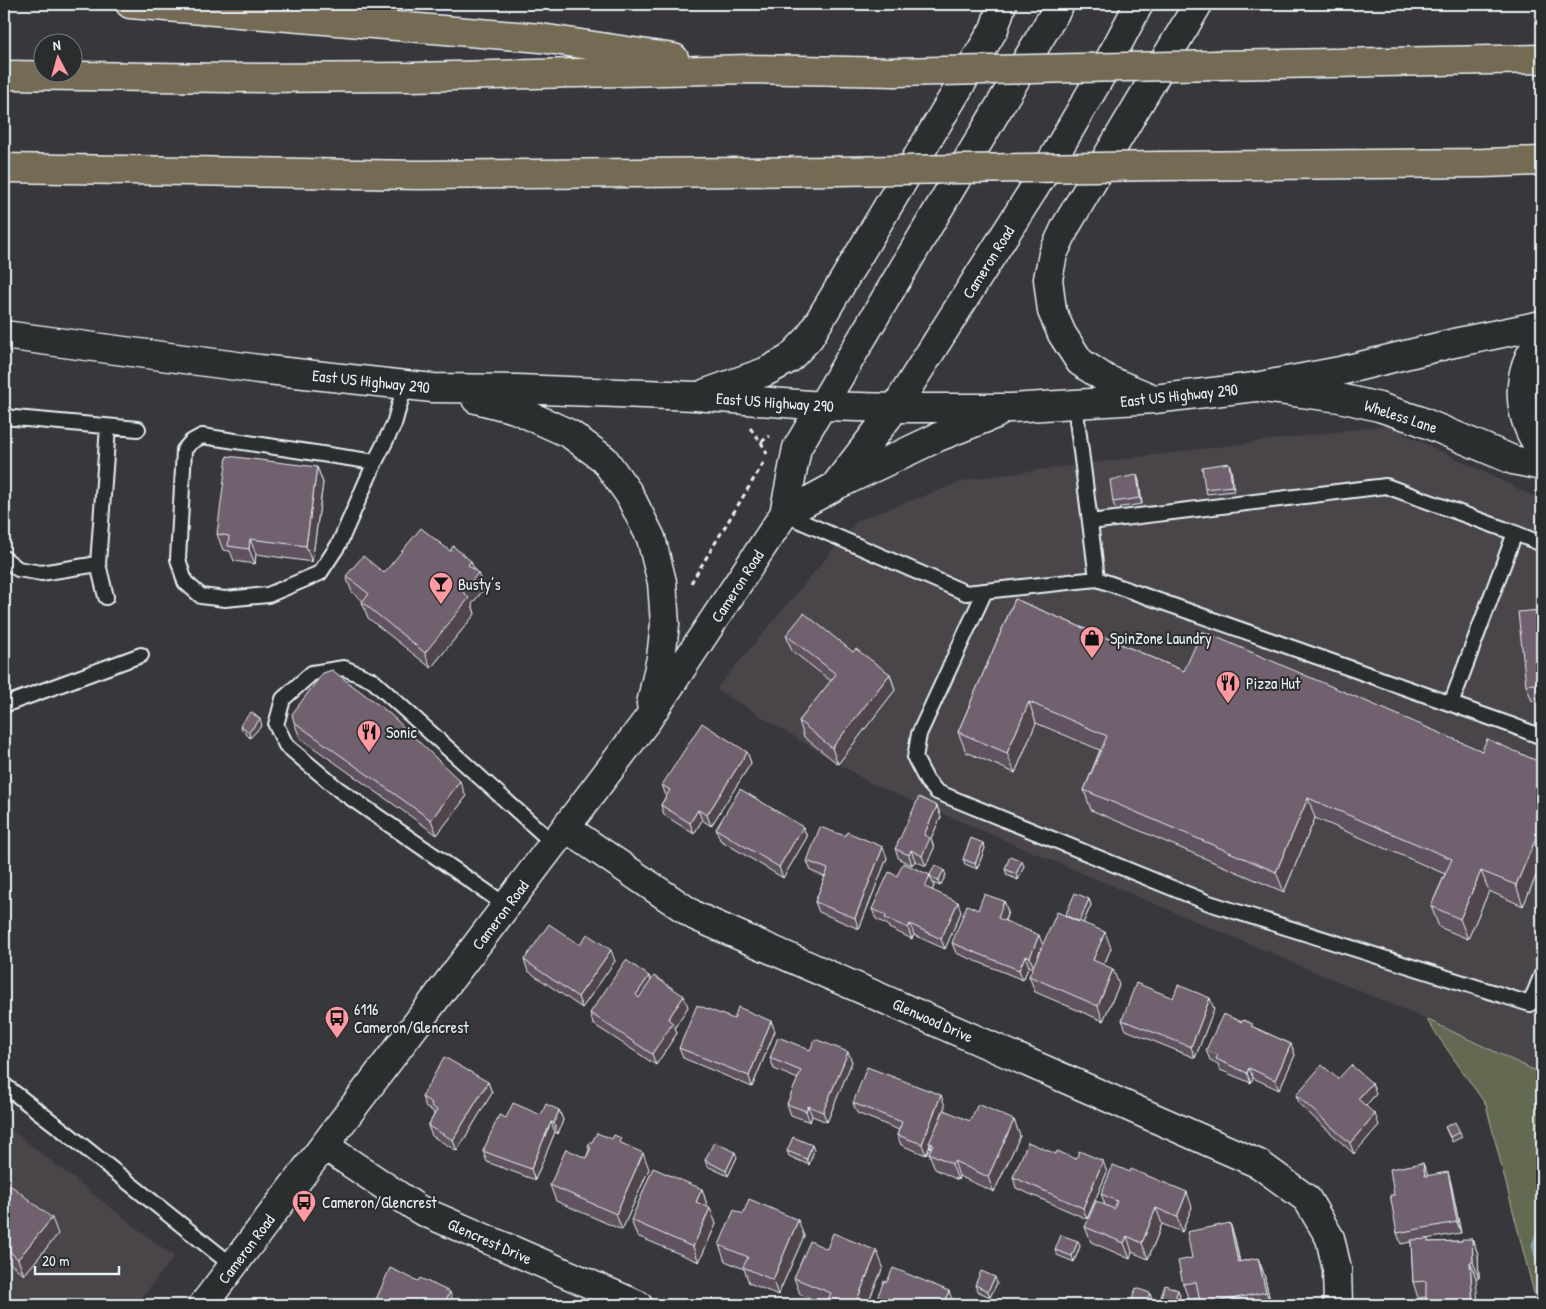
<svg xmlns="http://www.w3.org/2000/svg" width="1546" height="1309" font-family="'Patrick Hand',sans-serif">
<rect width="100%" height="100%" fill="#38373b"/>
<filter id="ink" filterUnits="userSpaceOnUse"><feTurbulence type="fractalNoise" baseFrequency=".02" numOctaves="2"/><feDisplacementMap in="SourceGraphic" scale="10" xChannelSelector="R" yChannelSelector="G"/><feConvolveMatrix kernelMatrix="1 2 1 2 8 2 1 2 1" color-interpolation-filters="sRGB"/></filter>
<g filter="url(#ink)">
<path fill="#49444a" d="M1387 425 1542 500V1074L1426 1019 870 783 716 689 858 520 970 479Z
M4 1124 174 1257 136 1305H4Z"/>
<path fill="#636b51" stroke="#a6aea4" d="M1426 1019 1542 1074V1305H1537L1486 1105Z"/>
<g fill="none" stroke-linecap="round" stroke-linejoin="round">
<path stroke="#8a9ea6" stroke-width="9" d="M1542 1230 1536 1245 1542 1267"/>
<defs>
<path id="service" d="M1075 404 1090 522 1386 486 1515 533
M4 417 138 429
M375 462 339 544 320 573 268 595 225 599 201 596 185 582 178 559 184 450 191 442 202 436 375 462 394 424 405 385
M784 514 966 593 1097 579 1511 725 1542 737
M1090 522 1097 579
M4 558 18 569 41 573 98 564 108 427
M98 564 106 597
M985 591 919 734 915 758 927 781 937 792 1209 903 1530 1004 1542 974
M1451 704 1515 533 1542 544
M4 705 141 655
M507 906 338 789 286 745 276 725 283 699 312 673 344 668 372 680 554 844
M4 1085 69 1135 233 1266"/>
<path id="minor" d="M1542 339C1513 368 1517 421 1542 450
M1263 388 1340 398 1379 407 1418 420 1513 460 1542 466
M566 828 695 916 1259 1164 1307 1199 1330 1238 1337 1269 1338 1305
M325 1146 420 1210 638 1305"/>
<path id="secondary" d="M4 335 259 369 433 388 517 389 695 396 822 406 895 408H1011L1154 399 1255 387 1340 371 1454 343 1542 325
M706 393 765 372 789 359 809 338 994 29 1002 4
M1149 397 1106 379 1080 362 1062 334 1052 311 1048 279 1053 254 1066 226 1198 4
M476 399 515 409 570 434 604 459 629 494 651 538 662 582 665 624 661 658 651 704
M839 484 938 437 996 414
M784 514 834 487 895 408 1049 165 1103 72 1139 4
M203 1305 648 719 784 514 797 448 1060 4"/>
<path id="motorway" d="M130 4 541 38 674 58
M1218 65 1542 59
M4 75 230 78 412 77 750 69 894 72
M1161 166 1484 163 1542 161
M4 168 418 175 837 171"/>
</defs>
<use href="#service" stroke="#e8f1f8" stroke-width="18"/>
<use href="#minor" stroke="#e8f1f8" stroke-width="31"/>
<use href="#secondary" stroke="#e8f1f8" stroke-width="31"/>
<use href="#motorway" stroke="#e8f1f8" stroke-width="31"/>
<path stroke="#e8f1f8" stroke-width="3" stroke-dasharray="5 4" stroke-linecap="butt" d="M750 428 761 442 770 436
M761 442 767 454
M691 583 764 462"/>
<use href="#service" stroke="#2a2d2e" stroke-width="14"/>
<use href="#minor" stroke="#2a2d2e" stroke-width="28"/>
<use href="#secondary" stroke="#2a2d2e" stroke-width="28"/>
<use href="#motorway" stroke="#746b52" stroke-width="28"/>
<defs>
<path id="motorway-bridge" d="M894 72 1218 65
M837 171 1161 166"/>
</defs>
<use href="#motorway-bridge" stroke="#e8f1f8" stroke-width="31" stroke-linecap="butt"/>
<use href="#motorway-bridge" stroke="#746b52" stroke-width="28"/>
</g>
<path fill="#61535e" stroke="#e8f1f8" d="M317 467 323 483 312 562 256 554 255 564 234 561 230 551 223 550 217 534Z
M1231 469 1234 491 1207 494 1205 489Z
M1137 475 1139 481 1142 504 1115 508 1113 502Z
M450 551 475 570 484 589 472 604 475 614 431 668 368 618 362 602 363 601 352 592 346 576 384 573Z
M1015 599 1184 671 1482 751 1542 763V862L1523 906 1489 891 1468 939 1439 927 1431 906 1445 874 1315 818 1284 892 1091 810 1084 790 1100 750 1036 723 1015 773 966 752 958 732Z
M1542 610V699L1532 701 1526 685Z
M786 635 853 652 890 674 895 690 838 764 804 737 799 721 831 681 792 651Z
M294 722 466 797 437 835 300 738Z
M240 725H262L250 738 242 730Z
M747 752 751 763 711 826 702 820 694 834 664 815 661 805 666 796 662 785Z
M937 806 941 817 931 838 934 848 926 866 915 861 912 865 899 859 895 849Z
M803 827 807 837 783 878 720 840 716 829Z
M845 836 887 858 859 929 819 912 815 902 825 877 811 871 807 861Z
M983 843 985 848 977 869 965 864 963 859Z
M1024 866 1018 880 1007 875 1005 869Z
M946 875 940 886 933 883 934 886 932 890 961 912 945 949 914 935 912 939 889 928 888 925 876 919 872 909 897 876Z
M1089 899 1091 905 1083 923 1111 948 1104 965 1119 985 1103 1021 1035 992 1029 976 1033 968 1029 966 1023 980 956 953 952 943 978 910 1004 901 1008 912 1005 921 1043 945 1065 916Z
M580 945 615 961 582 1008 528 971 524 960Z
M649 976 651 980 688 1007 675 1027 677 1033 656 1065 593 1024 590 1013Z
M1173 998 1214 1009 1195 1058 1126 1030 1122 1020Z
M734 1019 771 1021 775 1031 752 1087 683 1058 679 1048Z
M1242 1022 1291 1044 1295 1055 1279 1090 1253 1078 1251 1083 1220 1070 1218 1064 1210 1060 1206 1050Z
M810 1050 848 1052 852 1062 827 1122 812 1116 810 1122 791 1115 787 1104 798 1079 774 1069 770 1058Z
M1338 1079 1372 1083 1376 1094 1366 1106 1379 1125 1354 1154 1300 1105 1296 1095Z
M488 1082 492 1093 457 1151 432 1136 428 1126 434 1115 433 1111 426 1108 422 1097Z
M853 1103 945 1106 941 1116 970 1121 1014 1120 1020 1136 994 1192 959 1176 958 1180 935 1169 929 1153 931 1149 930 1145 926 1155 901 1145 897 1135 899 1130 857 1113Z
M559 1110 563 1120 558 1134 555 1132 535 1180 487 1162 483 1151 506 1118 541 1115Z
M1445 1127 1460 1132 1462 1137 1452 1142Z
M592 1142 623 1144 649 1169 622 1230 556 1201 550 1185 586 1158 589 1150 588 1146Z
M814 1150 809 1165 789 1156 787 1151Z
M1056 1154 1107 1172 1087 1219 1016 1188 1013 1177Z
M737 1157 728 1176 707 1166 705 1160Z
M1423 1163 1427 1176 1451 1183 1461 1233 1426 1239 1429 1242 1462 1241 1472 1239 1478 1254 1479 1278H1476L1426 1297 1418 1298 1413 1282 1411 1242 1401 1244 1397 1233 1394 1195Z
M4 1180 58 1234 24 1275 4 1258Z
M702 1189 707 1205V1207L716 1224 699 1262 637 1236 631 1220Z
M1101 1194 1192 1207 1182 1232 1162 1224 1148 1259 1132 1252 1130 1259 1091 1242 1085 1227 1105 1205Z
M743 1214 804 1236 778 1295 749 1283 744 1269 725 1261 719 1245Z
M1230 1223 1235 1239 1240 1262 1258 1258 1264 1274 1271 1305H1201L1199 1298 1189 1300 1183 1284Z
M1080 1246 1074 1262 1057 1255 1055 1250Z
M883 1267 867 1305H826V1304L800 1294 794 1278Z
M997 1283 990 1297 977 1291 975 1285Z
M1180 1295 1177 1305H1162L1160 1300Z"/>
<path fill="#4f444c" stroke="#e8f1f8" d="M1229 463 1231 469 1234 491 1232 486Z
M317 467 323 483 312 562 306 546Z
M1137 475 1139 481 1142 504 1140 498Z
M250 539 256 554 255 564 249 549Z
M471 561 476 575 478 573 484 589 472 604 475 614 431 668 425 653 463 592 468 565Z
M890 674 895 690 838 764 832 748Z
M1029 702 1036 723 1015 773 1007 753Z
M260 719 262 725 250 738 249 732Z
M747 752 751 763 711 826 707 815Z
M460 781 466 797 437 835 431 820Z
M1308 798 1315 818 1284 892 1276 872Z
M937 806 941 817 931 838 934 848 926 866 922 856 924 835Z
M698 810 702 820 694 834 690 823Z
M1542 824V862L1523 906 1516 885Z
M803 827 807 837 783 878 779 867Z
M983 843 985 848 977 869 975 864Z
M883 847 887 858 859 929 855 918Z
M911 850 915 861 912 865 909 855Z
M1022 861 1024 866 1018 880 1016 874Z
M944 870 946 875 940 886 938 881Z
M1481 871 1489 891 1468 939 1460 919Z
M930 875 934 886 929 897 925 887Z
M1089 899 1091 905 1079 932 1077 926Z
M1004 901 1008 912 1001 929 998 918Z
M958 902 961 912 945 949 941 939Z
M910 924 914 935 912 939 908 928Z
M1105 932 1111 948 1099 976 1093 960Z
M1039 935 1043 946 1034 968 1030 957Z
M611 950 615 961 582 1008 578 997Z
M1025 956 1029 966 1023 980 1019 970Z
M1113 969 1119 985 1103 1021 1098 1006Z
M649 976 653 986 640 1006 636 995Z
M684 996 688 1007 675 1027 677 1033 656 1065 652 1054 668 1019Z
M1210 998 1214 1009 1195 1058 1191 1047Z
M771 1021 775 1031 752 1087 749 1076Z
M1291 1044 1295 1055 1279 1090 1275 1080Z
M848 1052 852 1062 827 1122 823 1112Z
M1249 1068 1253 1078 1251 1083 1247 1073Z
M488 1082 492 1093 457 1151 453 1140Z
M1372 1083 1376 1094 1362 1110 1358 1099Z
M941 1095 945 1106 930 1143H929L930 1145 926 1155 922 1144Z
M808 1106 812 1116 810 1122 806 1111Z
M559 1110 563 1120 558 1134 554 1123Z
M1375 1114 1379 1125 1354 1154 1350 1143Z
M1014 1120 1020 1136 994 1192 988 1177Z
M551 1122 555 1132 535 1180 531 1169Z
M812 1145 814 1150 809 1165 807 1159Z
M735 1152 737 1157 728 1176 726 1171Z
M643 1153 649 1169 622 1230 616 1214Z
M954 1161 959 1176 958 1180 952 1164Z
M1103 1161 1107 1172 1087 1219 1083 1208Z
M1423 1163 1427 1173 1429 1187 1425 1176Z
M1448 1172 1451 1183 1461 1233 1457 1222Z
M702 1189 707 1205 702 1218 696 1202Z
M1187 1192 1192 1207 1182 1232 1177 1217Z
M710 1208 716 1224 699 1262 693 1247Z
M1156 1208 1162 1224 1148 1259 1142 1243Z
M52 1218 58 1234 24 1275 18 1259Z
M798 1220 804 1236 778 1295 773 1280Z
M1230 1223 1235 1239 1243 1278 1238 1262Z
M1127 1236 1132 1252 1130 1259 1124 1243Z
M1472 1239 1478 1254 1479 1278 1473 1262Z
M1078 1241 1080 1246 1074 1262 1072 1256Z
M877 1251 883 1267 867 1305H855Z
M1258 1258 1264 1274 1271 1305 1266 1292Z
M1470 1262 1476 1278 1478 1305H1473Z
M995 1277 997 1283 990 1297 988 1291Z
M1178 1290 1180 1295 1177 1305H1173Z
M949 1291 954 1305H943Z
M450 1292 454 1305H444Z
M1150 1293 1152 1299 1150 1305H1146Z"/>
<path fill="#71616d" stroke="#e8f1f8" d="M227 456 317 467 306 546 250 539 249 549 228 546 229 536 217 534Z
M1229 463 1232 486 1205 489 1202 467Z
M1137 475 1140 498 1113 502 1110 480Z
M421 528 450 551 453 546 471 561 468 565 478 573 463 592 469 598 425 653 362 602 369 594 346 576 363 556 384 573Z
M1015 599 1184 671 1202 631 1482 751 1487 739 1542 763V824L1516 885 1481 871 1460 919 1431 906 1452 859 1308 798 1276 872 1084 790 1107 736 1029 702 1007 753 958 732Z
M1542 610V683L1526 685 1518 612Z
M804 613 853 652 856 649 890 674 832 748 799 721 836 674 786 635Z
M332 670 389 713 460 781 431 820 294 722 292 714 323 673Z
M251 712 260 719 249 732 240 725Z
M702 723 747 752 707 815 698 810 690 823 661 805 670 790 662 785Z
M740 789 803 827 779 867 716 829Z
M919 797 937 806 924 835 930 838 922 856 911 850 909 855 895 849Z
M820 827 845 836 847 832 883 847 855 918 815 902 828 869 807 861Z
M971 838 983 843 975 864 963 859Z
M1010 856 1022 861 1016 874 1005 869Z
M903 863 930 875 925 887 958 902 941 939 910 924 908 928 885 918 886 915 872 909 889 872 897 876Z
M935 865 944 870 938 881 931 877 930 875 929 877Z
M1075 893 1089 899 1079 922 1065 916Z
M984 894 1004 901 998 918 1039 935 1030 957 1025 956 1019 970 952 943 967 905 978 910Z
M1057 912 1105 932 1093 960 1113 969 1098 1006 1029 976Z
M549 924 580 945 587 934 611 950 578 997 524 960Z
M626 960 649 976 636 995 639 998 654 976 684 996 668 1019 673 1023 652 1054 590 1013Z
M1136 983 1173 998 1178 985 1210 998 1191 1047 1122 1020Z
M697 1005 734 1019 738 1007 771 1021 749 1076 679 1048Z
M1223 1014 1242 1022 1243 1020 1253 1024 1251 1026 1291 1044 1275 1080 1249 1068 1247 1073 1216 1059 1218 1055 1206 1050Z
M778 1037 810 1050 815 1039 848 1052 823 1112 808 1106 806 1111 787 1104 801 1071 770 1058Z
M444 1057 488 1082 453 1140 428 1126 437 1110 431 1106 432 1103 422 1097Z
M1322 1065 1338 1079 1351 1065 1372 1083 1358 1099 1375 1114 1350 1143 1296 1095Z
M867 1067 941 1095 922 1144 897 1135 902 1122 853 1103Z
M513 1103 541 1115 546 1104 559 1110 554 1123 551 1122 531 1169 483 1151 499 1115 506 1118Z
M978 1104 1014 1120 988 1177 954 1161 952 1164 929 1153 933 1144 929 1143 944 1110 970 1121Z
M1455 1122 1460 1132 1450 1137 1445 1127Z
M597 1133 612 1139 614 1135 621 1138 619 1142 643 1153 616 1214 550 1185 566 1149 586 1158 591 1148 588 1146 590 1142H592Z
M793 1137 812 1145 807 1159 787 1151Z
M714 1142 735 1152 726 1171 705 1160Z
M1028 1142 1056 1154 1057 1151 1076 1159 1079 1151 1103 1161 1083 1208 1013 1177Z
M1423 1163 1425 1176 1448 1172 1457 1222 1397 1233 1390 1195H1394L1390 1169Z
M1113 1165 1130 1172 1131 1169 1187 1192 1177 1217 1156 1208 1142 1243 1127 1236 1124 1243 1085 1227 1096 1201 1114 1209 1117 1201 1101 1194Z
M653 1168 702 1189 696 1202 710 1208 693 1247 631 1220Z
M4 1180 52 1218 18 1259 4 1247Z
M749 1199 798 1220 773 1280 743 1267 748 1257 719 1245 734 1210 743 1214Z
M1230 1223 1238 1262 1258 1258 1266 1292 1201 1305 1196 1282 1183 1284 1178 1261 1192 1258 1187 1232Z
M833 1233 877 1251 855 1305H829L826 1304 831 1293 794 1278 810 1241 827 1249Z
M1061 1235 1078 1241 1072 1256 1055 1250Z
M1428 1239V1242L1462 1241V1239H1472L1473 1262H1470L1473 1305H1426V1281L1413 1282 1411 1240Z
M390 1268 418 1281 420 1278 450 1292 444 1305H376L374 1304Z
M893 1268 949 1291 943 1305H874L884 1281 887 1282Z
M981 1271 995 1277 988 1291 975 1285Z
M1165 1285 1178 1290 1173 1305 1160 1300Z
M1136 1288 1150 1293 1146 1305H1130Z"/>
</g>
<defs>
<symbol id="bar-pin" viewBox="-11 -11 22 30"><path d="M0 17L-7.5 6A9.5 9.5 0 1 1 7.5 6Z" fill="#ff9aa2" stroke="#2a2d2e"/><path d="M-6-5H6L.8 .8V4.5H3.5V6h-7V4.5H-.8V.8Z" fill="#111"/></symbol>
<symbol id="shop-pin" viewBox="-11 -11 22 30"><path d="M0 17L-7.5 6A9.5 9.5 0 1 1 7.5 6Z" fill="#ff9aa2" stroke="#2a2d2e"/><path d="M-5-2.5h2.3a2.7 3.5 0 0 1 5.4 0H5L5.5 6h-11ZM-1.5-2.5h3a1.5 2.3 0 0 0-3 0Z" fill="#111"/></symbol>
<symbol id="restaurant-pin" viewBox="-11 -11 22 30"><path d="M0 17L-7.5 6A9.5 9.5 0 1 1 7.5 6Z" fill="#ff9aa2" stroke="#2a2d2e"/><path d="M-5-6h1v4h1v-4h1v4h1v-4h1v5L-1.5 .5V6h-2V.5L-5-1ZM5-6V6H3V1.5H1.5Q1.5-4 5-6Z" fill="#111"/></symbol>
<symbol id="bus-pin" viewBox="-11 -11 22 30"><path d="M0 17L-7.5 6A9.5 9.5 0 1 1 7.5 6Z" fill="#ff9aa2" stroke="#2a2d2e"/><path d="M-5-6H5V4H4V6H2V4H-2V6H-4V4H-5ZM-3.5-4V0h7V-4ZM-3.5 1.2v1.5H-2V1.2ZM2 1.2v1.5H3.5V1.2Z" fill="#111"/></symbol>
</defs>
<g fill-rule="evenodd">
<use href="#bar-pin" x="427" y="570" width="28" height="38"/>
<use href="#shop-pin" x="1078" y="624" width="28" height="38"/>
<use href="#restaurant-pin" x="1214" y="669" width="28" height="38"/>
<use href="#restaurant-pin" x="355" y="718" width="28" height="38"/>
<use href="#bus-pin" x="323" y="1004" width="28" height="38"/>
<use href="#bus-pin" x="290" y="1188" width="28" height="38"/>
</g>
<g text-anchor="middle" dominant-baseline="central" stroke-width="4" stroke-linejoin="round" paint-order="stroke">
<g font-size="16" fill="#e8f1f8" stroke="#2a2d2e">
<text transform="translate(988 262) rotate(-58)">Cameron Road</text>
<text transform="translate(371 381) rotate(6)">East US Highway 290</text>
<text transform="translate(1179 395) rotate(-6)">East US Highway 290</text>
<text transform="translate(775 402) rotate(4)">East US Highway 290</text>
<text transform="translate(1401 416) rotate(18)">Wheless Lane</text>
<text transform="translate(737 586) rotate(-57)">Cameron Road</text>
<text transform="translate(500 915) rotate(-53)">Cameron Road</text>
<text transform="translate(933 1020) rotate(24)">Glenwood Drive</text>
<text transform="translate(490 1241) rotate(24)">Glencrest Drive</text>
<text transform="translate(246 1249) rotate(-53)">Cameron Road</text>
</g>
<g font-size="16" fill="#e8f1f8" stroke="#2a2d2e" text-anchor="start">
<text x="458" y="584">Busty’s</text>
<text x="1110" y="638">SpinZone Laundry</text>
<text x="1246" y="683">Pizza Hut</text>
<text x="386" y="732">Sonic</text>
<text x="354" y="1009">6116<tspan x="354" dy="18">Cameron/Glencrest</tspan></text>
<text x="322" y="1202">Cameron/Glencrest</text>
</g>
</g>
<rect width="1546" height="1309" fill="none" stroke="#2a2d2e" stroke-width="20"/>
<rect x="10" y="10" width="1526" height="1289" fill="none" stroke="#e8f1f8" stroke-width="2" filter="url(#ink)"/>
<g transform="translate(58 58) rotate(354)"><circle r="24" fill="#2a2d2e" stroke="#767b7f"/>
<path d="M0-4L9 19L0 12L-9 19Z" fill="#ff9aa2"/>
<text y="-8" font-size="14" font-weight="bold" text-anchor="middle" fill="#e8f1f8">N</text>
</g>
<path d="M35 1266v8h84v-8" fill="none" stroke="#e8f1f8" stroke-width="2.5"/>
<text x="42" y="1266" font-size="15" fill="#e8f1f8" stroke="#2a2d2e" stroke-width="4" paint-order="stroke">20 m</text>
</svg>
